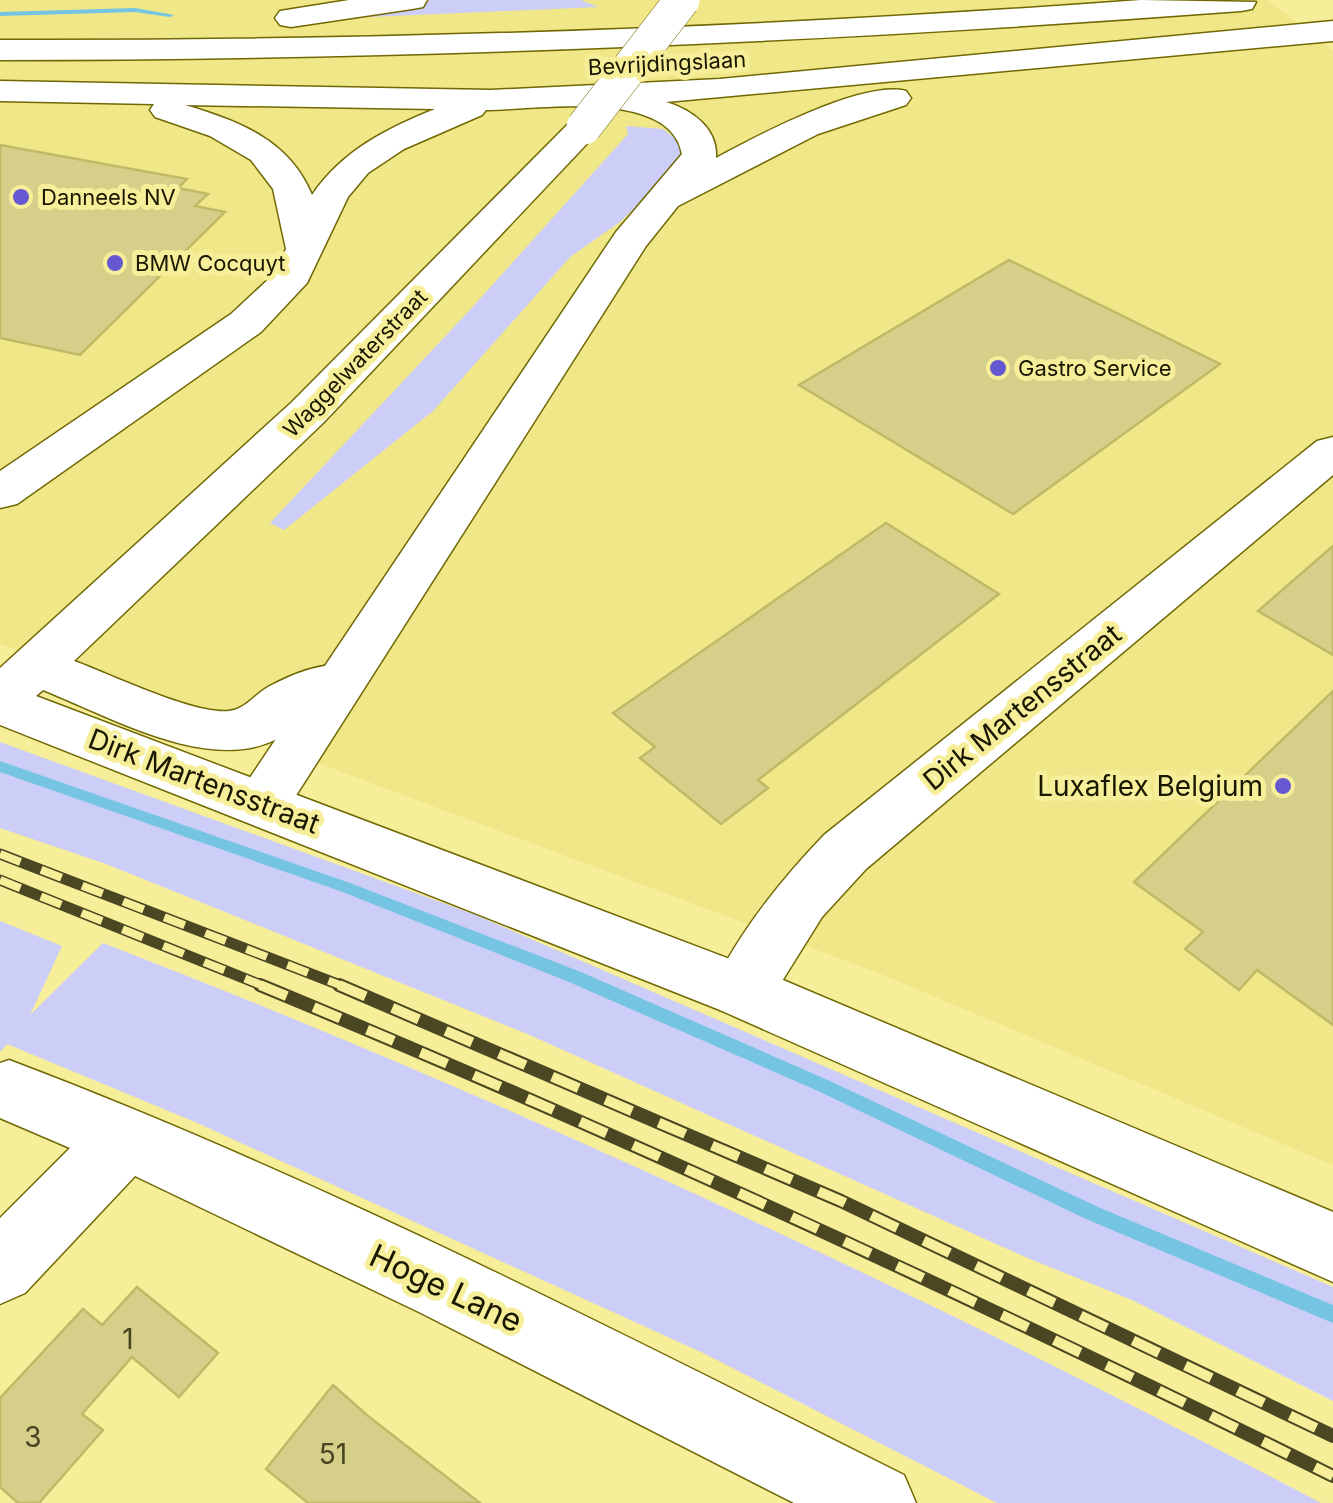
<svg xmlns="http://www.w3.org/2000/svg" width="1333" height="1503" font-family="Inter,sans-serif">
<rect width="100%" height="100%" fill="#f6ee99"/>
<path fill="#f0e789" d="M0 0H1268L1333 51V1165L881 974 0 644Z"/>
<path fill="#cdcef8" d="M431 0H581L598 7 369 17Z
M626 126 663 129 680 142 683 161 620 222 570 257 433 411 284 530 270 523 468 312 628 134Z
M0 742 476 915 1333 1287V1401L1132 1300 1030 1259 525 1033 106 864 0 828Z
M0 921 62 946 30 1015 103 943C520 1104 925 1295 1321 1503H997L703 1353 195 1122 7 1044 0 1052Z"/>
<g fill="none" stroke-linecap="round" stroke-linejoin="round">
<path fill="#75c5e2" fill-rule="evenodd" d="M135 8 174 15 170 17 135 12 0 16V12Z
M0 761 350 883 581 972 830 1081 1098 1207 1333 1305V1323L1086 1219 818 1091 569 982 340 891 0 772Z"/>
</g>
<path fill="#d5cf8a" stroke="#c0b965" stroke-width="2.5" d="M0 145 187 179 178 188 208 194 195 206 225 212 80 355 0 338Z
M1009 260 1220 364 1013 514 799 385Z
M886 523 999 594 758 780 768 788 721 824 640 758 655 747 613 713Z
M1333 546V655L1258 611Z
M1333 691V1025L1257 970 1239 990 1185 949 1203 932 1134 882Z
M137 1287 218 1353 179 1397 132 1357 82 1414 103 1430 39 1503H18L0 1487V1398L83 1309 102 1325Z
M333 1385 368 1416 480 1503H308L266 1469Z"/>
<g fill="none" stroke-linecap="round" stroke-linejoin="round">
<defs>
<path id="street" d="M1333 437V475L866 869 822 917 764 1010 742 1018 720 1010 711 991C738 933 780 881 824 835L1317 441Z
M9 1060C316 1176 610 1328 904 1475L916 1503H794L421 1313 135 1176 25 1293 0 1304V1218L70 1148 0 1118V1063Z"/>
<path id="secondary" d="M584 117 596 120 601 127 596 134 324 422 74 661C110 674 194 715 229 711 246 709 254 695 268 687 294 673 329 659 357 667L364 681C352 703 328 704 307 715 296 721 288 733 277 739 208 774 109 716 43 690L36 696 764 972 1333 1212V1282L720 1010 0 725V668L292 402 572 120Z"/>
<path id="highway" d="M349 0H427L423 7 412 9 291 27 280 25 275 18 280 11Z
M1141 0 1256 2 1252 9 1241 11C828 42 415 60 0 60V40C381 41 761 28 1141 0Z
M1333 21V41L666 102C692 110 718 128 716 158 757 136 862 80 906 91L911 98 906 105 818 134 678 206 646 246 281 819 261 825 241 819 233 803 616 232 682 154C670 87 535 110 486 110L482 115 404 149 368 173 348 197 307 283 261 332 17 504 0 508V471L231 314 273 275 286 249 273 189 251 160 210 136 155 117 150 110 154 104 0 101V81L491 90 720 79ZM185 105 435 109C386 129 343 150 312 195 289 139 238 121 185 105Z"/>
</defs>
<use href="#street" stroke="#706804" stroke-width="3"/>
<use href="#secondary" stroke="#706804" stroke-width="3"/>
<use href="#highway" stroke="#706804" stroke-width="3"/>
<use href="#street" fill="#fff" fill-rule="evenodd"/>
<use href="#secondary" fill="#fff" fill-rule="evenodd"/>
<use href="#highway" fill="#fff" fill-rule="evenodd"/>
<defs>
<path id="rail-far1" d="M0 854 345 987
M0 880 266 987"/>
<path id="rail" d="M260 985C624 1135 980 1301 1333 1476
M339 985 841 1201 1333 1436"/>
</defs>
<use href="#rail-far1" stroke="#4a4722" stroke-width="11"/>
<use href="#rail" stroke="#4a4722" stroke-width="14"/>
<use href="#rail-far1" stroke="#f6ee99" stroke-width="8" stroke-dasharray="22" stroke-linecap="butt"/>
<use href="#rail" stroke="#f6ee99" stroke-width="10" stroke-dasharray="29" stroke-linecap="butt"/>
<defs>
<path id="secondary-bridge" d="M584 127 682 0"/>
</defs>
<use href="#secondary-bridge" stroke="#706804" stroke-width="36" stroke-linecap="butt"/>
<use href="#secondary-bridge" stroke="#fff" stroke-width="35"/>
</g>
<g fill="#6658d1" stroke="#f6ee99" stroke-width="4">
<circle cx="21" cy="197" r="10"/>
<circle cx="115" cy="263" r="10"/>
<circle cx="998" cy="368" r="10"/>
<circle cx="1283" cy="786" r="10"/>
</g>
<g text-anchor="middle" dominant-baseline="central" stroke-width="10" stroke-linejoin="round" paint-order="stroke">
<g font-size="22" fill="#191700" stroke="#f6ee99">
<text transform="translate(667 63) rotate(-3)">Bevrijdingslaan</text>
<text transform="translate(355 363) rotate(-46)">Waggelwaterstraat</text>
</g>
<g font-size="22" fill="#191700" stroke="#f6ee99" text-anchor="start">
<text x="41" y="197">Danneels NV</text>
<text x="135" y="263">BMW Cocquyt</text>
<text x="1018" y="368">Gastro Service</text>
</g>
<g font-size="28" fill="#191700" stroke="#f6ee99">
<text transform="translate(1022 707) rotate(-39)">Dirk Martensstraat</text>
<text transform="translate(204 781) rotate(21)">Dirk Martensstraat</text>
</g>
<g font-size="28" fill="#191700" stroke="#f6ee99" text-anchor="end">
<text x="1263" y="786">Luxaflex Belgium</text>
</g>
<g font-size="28" fill="#484522">
<text x="128" y="1339">1</text>
<text x="33" y="1437">3</text>
<text x="333" y="1454">51</text>
</g>
<g font-size="32" fill="#191700" stroke="#f6ee99">
<text transform="translate(446 1288) rotate(25)">Hoge Lane</text>
</g>
</g>
</svg>
